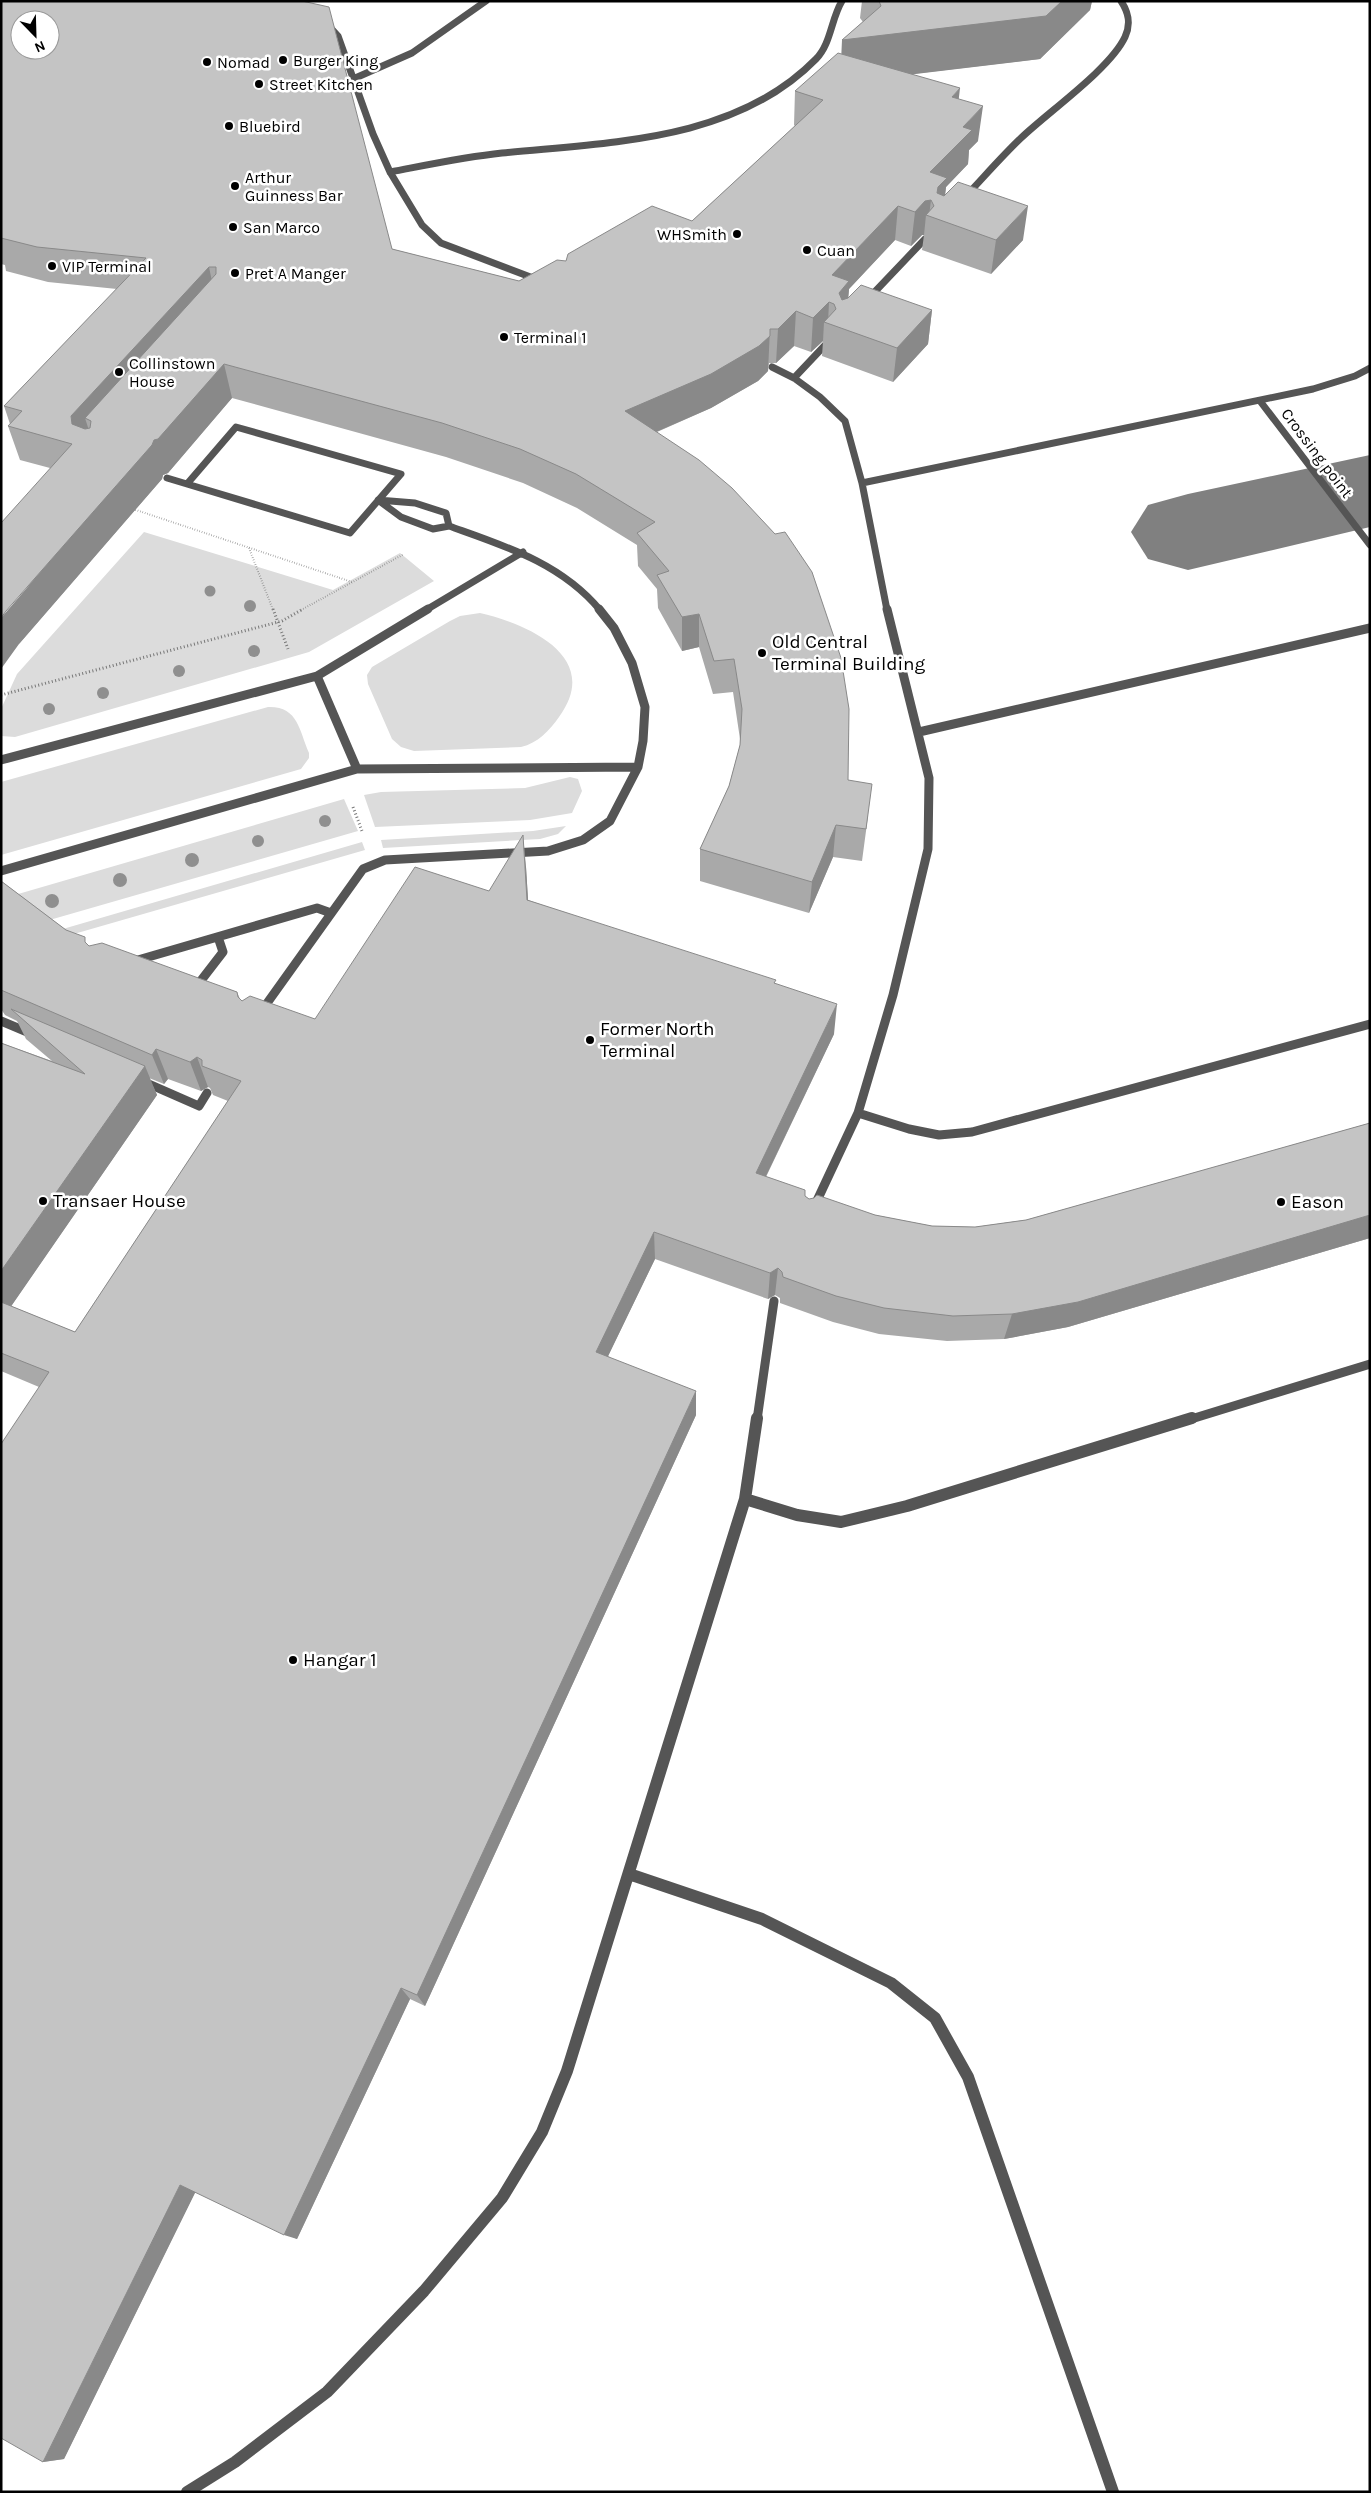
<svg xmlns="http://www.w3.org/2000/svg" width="1371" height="2493" font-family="Karla,sans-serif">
<rect width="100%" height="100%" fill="#fff"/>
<path fill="#dcdcdc" d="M144 532 333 590 400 553 434 581 309 652 15 737 1 736V709L17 674Z
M480 613C528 624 603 657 559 717 549 731 538 743 521 747L414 751 401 747 392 739 368 684 367 675 372 667 450 621 460 616Z
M268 707C298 706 299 730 309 753V758L301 769 1 855V782Z
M570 777 578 779 582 791 572 813 530 820 375 827 364 795 381 792 525 788Z
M344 799 358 831 1 934V899Z
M566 826 558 834 540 839 383 848 381 840 533 831Z
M362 842 365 850 1 955V947Z"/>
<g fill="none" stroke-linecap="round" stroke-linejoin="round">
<path fill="#808080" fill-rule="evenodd" d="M1370 455V527L1188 570 1148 559 1131 532 1148 505 1188 494Z"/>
<path stroke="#777" stroke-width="2" stroke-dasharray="0.5 2" stroke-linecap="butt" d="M133 509 352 582
M249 548 273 610
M301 610 404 554"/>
<path stroke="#777" stroke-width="3" stroke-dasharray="1 2.5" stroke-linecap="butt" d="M273 609 288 649
M1 695 282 621 303 609
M353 807 362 831"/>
<path stroke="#555" stroke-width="7" d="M328 25 338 36 373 134 390 172 422 225 441 243 541 281
M353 79 412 53 486 1
M390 172C427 165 464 157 502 153 609 142 735 142 816 59 831 44 831 19 842 1
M965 197C984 177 1001 157 1021 138 1048 112 1110 69 1125 37 1131 24 1129 13 1121 1
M867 300 925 239
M772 367 794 378 820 397 845 421 862 483 887 610
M794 378 828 342
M1260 401 1370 545
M236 427 401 474 350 533 187 484Z
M167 478 187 484
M862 483 1313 389 1355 376 1370 368
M378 500 415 503 446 513 449 526 433 529 401 517Z
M449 526C505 546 561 563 600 610
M426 610 523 552"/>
<path stroke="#555" stroke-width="9" d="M428 609 317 676 357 769 638 767
M919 732 1370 628
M1 760 317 676
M1 871 357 769
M131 962 317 908 331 913
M196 987 223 952 218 937
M260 1013 363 869 385 860 548 851 583 840 610 821 638 767 643 741 645 707 632 663 614 628 599 609
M1 1021 32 1034
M142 1081 199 1106 207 1093
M858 1113 909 1129 939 1135 972 1132 1370 1024
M814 1207 858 1113 893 995 928 849 929 778 887 609
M757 1420 774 1301
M1188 1420 1370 1364"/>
<path stroke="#555" stroke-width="12" d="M745 1499 797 1515 841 1522 907 1506 1192 1418
M629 1874 762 1919 891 1983 935 2018 968 2077 1113 2492
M187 2492 235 2462 327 2392 424 2291 502 2198 542 2132 567 2071 745 1499 757 1418"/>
</g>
<g fill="#8f8f8f">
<circle cx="210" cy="591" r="5.5"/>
<circle cx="250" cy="606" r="6"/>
<circle cx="254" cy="651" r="6"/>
<circle cx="179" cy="671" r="6"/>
<circle cx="103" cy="693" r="6"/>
<circle cx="49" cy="709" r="6"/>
<circle cx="325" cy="821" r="6"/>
<circle cx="258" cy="841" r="6"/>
<circle cx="192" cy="860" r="7"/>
<circle cx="120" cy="880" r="7"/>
<circle cx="52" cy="901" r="7"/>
</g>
<path fill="#a9a9a9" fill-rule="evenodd" d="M1 1 392 249 519 281 566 261 692 221 795 126 794 125 795 91 842 54V40L863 22 860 18 862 1H1092L1090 10 1040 59 912 74 959 99 978 141 969 150 968 164 946 187 945 195 1023 240 991 274 922 250 924 235H922L911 246 895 240 849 289 848 298 932 310 928 344 893 382 822 356 823 341 811 352 794 346 776 363H769L768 371 758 381 711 408 657 432 868 816 862 861 833 857 809 913 700 881V849L729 786 740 745V739L733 692 713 694 699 647 682 651 658 608 657 589 638 566 637 545 577 508 523 483 446 457 232 398 168 473 163 475 162 479 19 644 50 468 20 460 8 426 10 424 4 406 117 289 48 282 6 271 5 265 1 264Z
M526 867 528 900 776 984 834 1034 766 1177 805 1196 809 1199 875 1215 932 1226 975 1227 1026 1220 1370 1123V1238L1068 1327 1004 1339 947 1341 879 1334 833 1322 780 1303V1298L775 1295 768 1299 655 1259 608 1356 696 1415 425 2006 410 1999 297 2239 195 2192 64 2459 43 2462 39 1387 1 1371V1043L52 1061 26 1039 17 1021 5 1015 1 1009V881L66 930 89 946 237 992 240 999 242 1001 315 1019 489 891ZM149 1078 164 1084 168 1079 201 1091 208 1087 210 1088 213 1095 228 1101 75 1332 11 1306 157 1095Z"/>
<path fill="#898989" d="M1062 1H1092L1090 10 1040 59 840 83 842 40Z
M960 88 956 123 952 97Z
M983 106 978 141 969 150 968 164 946 187 943 212 937 196 931 200 929 216 926 215 924 235H922L911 246 915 212 930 172 963 127Z
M898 206 895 240 849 289 847 315 838 300 832 275Z
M1028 206 1023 240 991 274 996 240Z
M209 267 216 301 91 421 85 418 92 440 72 424 71 416Z
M829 302 828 323 824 322 823 341 811 352 813 318Z
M932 310 928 344 893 382 897 348Z
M796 311 794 346 776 363 778 329Z
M770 329 768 371 758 381 711 408 626 445 625 411Z
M224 364 232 398 168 473 163 475 162 479 19 644 1 669V618L154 440Z
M699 614V647L682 651V617Z
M836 825 833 857 809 913 812 882Z
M523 835 526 867 530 931 527 900Z
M837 1004 834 1034 754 1201 756 1173Z
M156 1049 168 1079 164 1084 152 1055Z
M197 1057 208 1087 201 1091 190 1062Z
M145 1066 157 1095 1 1321V1271Z
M1370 1215V1238L1068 1327 1004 1339 1012 1314Z
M654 1232 655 1259 598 1377 596 1352Z
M778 1268 775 1295 768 1299 770 1273Z
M696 1391V1415L425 2006 417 1995Z
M401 1988 410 1999 297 2239 284 2235Z
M180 2185 196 2191 64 2459 43 2462Z"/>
<path fill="#c4c4c4" stroke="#898989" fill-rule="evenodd" d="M1 1H302L329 7 392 249 519 281 557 260 566 261 568 254 652 206 692 221 823 100 795 91 838 53 960 88 952 97 983 106 963 127 972 130 930 172 947 178 938 187 937 193 944 196 958 182 1028 206 996 240 926 215 934 206 931 200 925 201 915 212 898 206 832 275 849 281 839 293 842 300 848 298 861 285 932 310 897 348 824 322 836 309 834 304 829 302 813 318 796 311 778 329H770V336L759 346 711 374 625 411 699 460 732 488 775 534 785 532 812 572 841 658 849 709 848 780 872 784 866 829 836 825 812 882 700 849 729 786 740 745 742 709 734 659 714 661 699 614 682 617 657 575 669 571 637 533 655 522 576 474 520 449 442 423 224 364 158 439 154 440 152 445 6 611 1 618V523L72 444 8 426 22 411 4 406 146 258 37 247 1 238ZM20 20H50V50H20ZM209 267H216V274L85 418 91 421 90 428 85 429 72 424 71 416Z
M879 1H1062L1046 16 842 40 881 6Z
M523 835 527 900 776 980 774 983 837 1004 756 1173 805 1190V1196L809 1199 814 1198 817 1195 875 1215 932 1226 975 1227 1026 1220 1370 1123V1215L1078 1302 1012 1314 953 1316 884 1308 836 1296 783 1277 782 1272 778 1268 770 1273 654 1232 596 1352 696 1391 417 1995 401 1988 284 2235 180 2185 43 2462 1 2438V1444L49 1372 1 1353V1302L75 1332 241 1081 202 1066V1060L197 1057 190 1062 156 1049 152 1055 1 990V881L66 930 85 937V942L89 946 102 943 237 992 238 997 242 1001 250 996 315 1019 415 867 489 891Z
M11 1009 145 1066 1 1271V1043L85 1074Z"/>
<g fill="#000" stroke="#fff" stroke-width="2">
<circle cx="283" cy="60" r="5"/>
<circle cx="207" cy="62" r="5"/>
<circle cx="259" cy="84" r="5"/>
<circle cx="229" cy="126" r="5"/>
<circle cx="235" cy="186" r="5"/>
<circle cx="233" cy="227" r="5"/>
<circle cx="737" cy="234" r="5"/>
<circle cx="807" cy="250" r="5"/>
<circle cx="52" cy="266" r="5"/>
<circle cx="235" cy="273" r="5"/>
<circle cx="504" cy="337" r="5"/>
<circle cx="119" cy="372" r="5"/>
<circle cx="762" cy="653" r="5"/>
<circle cx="590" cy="1040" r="5"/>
<circle cx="43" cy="1201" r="5"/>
<circle cx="1281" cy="1202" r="5"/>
<circle cx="293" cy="1660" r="5"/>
</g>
<g text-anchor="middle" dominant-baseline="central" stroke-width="5" stroke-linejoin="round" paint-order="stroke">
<g font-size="16" fill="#000" stroke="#fff" text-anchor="start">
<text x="293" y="60">Burger King</text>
<text x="217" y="62">Nomad</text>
<text x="269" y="84">Street Kitchen</text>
<text x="239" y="126">Bluebird</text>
<text x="245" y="177">Arthur<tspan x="245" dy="18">Guinness Bar</tspan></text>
<text x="243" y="227">San Marco</text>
<text x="727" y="234" text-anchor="end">WHSmith</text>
<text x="817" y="250">Cuan</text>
<text x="62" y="266">VIP Terminal</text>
<text x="245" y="273">Pret A Manger</text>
<text x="514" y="337">Terminal 1</text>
<text x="129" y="363">Collinstown<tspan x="129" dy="18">House</tspan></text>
</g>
<g font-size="16" fill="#000" stroke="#fff">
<text transform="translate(1317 453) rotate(53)">Crossing point</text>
</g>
<g font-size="19" fill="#000" stroke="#fff" text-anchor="start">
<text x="772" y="642">Old Central<tspan x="772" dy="22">Terminal Building</tspan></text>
<text x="600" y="1029">Former North<tspan x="600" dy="22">Terminal</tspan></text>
<text x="53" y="1201">Transaer House</text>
<text x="1291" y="1202">Eason</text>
<text x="303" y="1660">Hangar 1</text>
</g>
</g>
<rect width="1371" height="2493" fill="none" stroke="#000000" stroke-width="5"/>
<g transform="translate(35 35) rotate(157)"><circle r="24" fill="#ffffff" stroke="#999999"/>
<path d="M0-4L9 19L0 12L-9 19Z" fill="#000000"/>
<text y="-8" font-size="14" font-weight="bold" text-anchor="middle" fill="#000000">N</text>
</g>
</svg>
